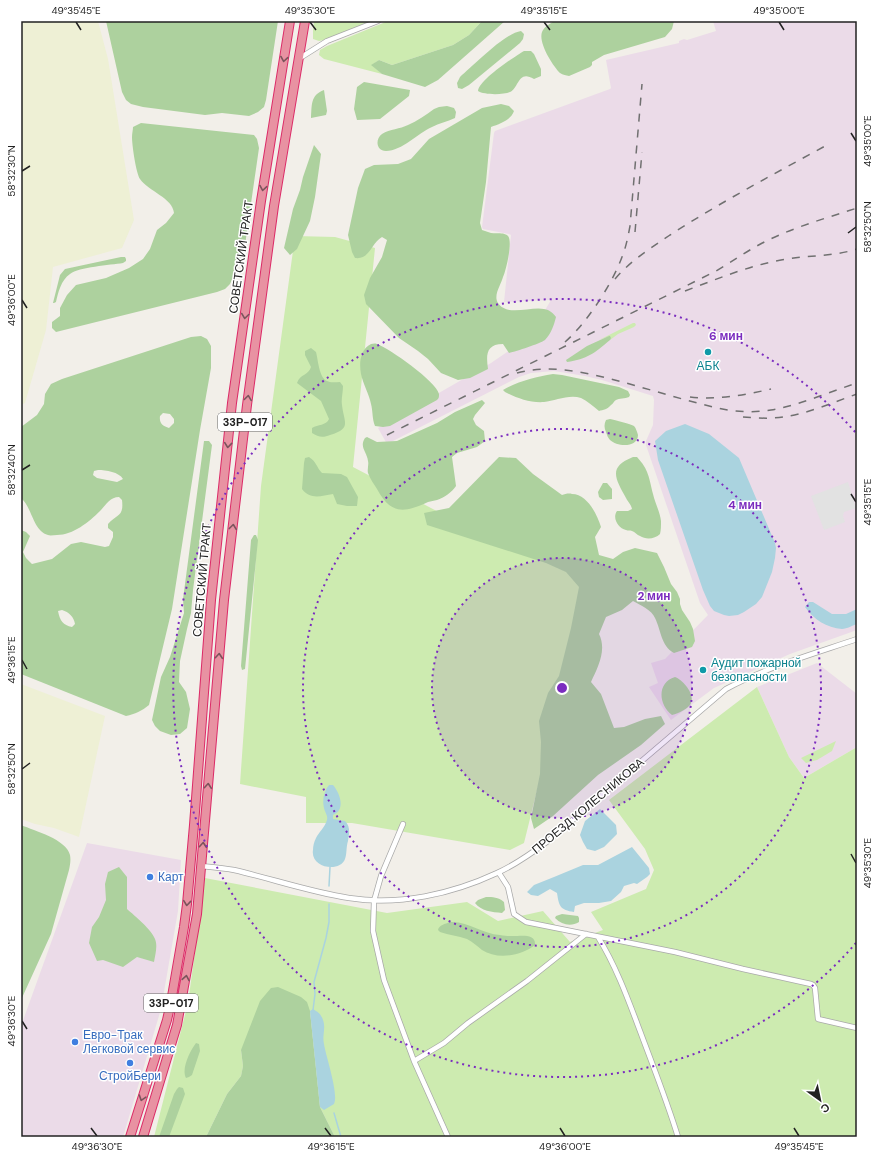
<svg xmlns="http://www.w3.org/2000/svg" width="878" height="1158" font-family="'DM Sans',sans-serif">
<rect width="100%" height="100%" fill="#f2efe9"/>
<path fill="#ebdbe8" d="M713 21H857V630L790 654 714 688 671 720 649 687 658 683 651 663 665 659 708 615 700 603 646 445V441L653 425 654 400 653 396 602 380 585 376 554 371 531 373 519 377 387 444 378 428 491 363 513 348 541 317 551 300 504 302 511 235 509 234 483 229 482 227 494 133 495 131 610 89 611 88 606 60 679 43V41L684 39 687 40 716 31Z
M817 663 857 694V747L804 778 789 757 757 687Z
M87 843 181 860 178 911 161 1009 123 1137H21V1026Z"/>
<path fill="#eef0d5" d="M21 21H98L108 59 134 220 122 248 53 267 46 330 25 403 21 405Z
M21 684 105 716 79 837 54 828 35 824 21 819Z"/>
<path fill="#cdebb0" d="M314 21H370L329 39 319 41 313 39V30Z
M388 21H482L469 35 453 45 392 65 379 60 372 65 382 74 324 59 319 55 320 50 327 46Z
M295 236 335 237 375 248 353 467 488 538 591 572 524 843 510 850 352 823H306V797L240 784 261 486Z
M633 323H635L636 325 634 327 618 334 610 340V336L599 340Z
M757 687 789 757 804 778 857 747V1137H335L320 1107 310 1011 241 1050 243 1066 241 1076 227 1094 206 1137H154L188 1003 205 878 387 913 467 902 498 921 543 911 570 942 603 930 591 912 646 889 654 870 645 849 609 800Z
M836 741 832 751 817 760 806 763 801 758Z"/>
<path fill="#add19e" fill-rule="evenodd" d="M106 21H278L266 100 264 107 258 112 249 116 222 113 205 115 143 107 131 104 126 100 122 92Z
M482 21H505L438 80 425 87 382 74 371 65 379 60 392 65 453 45 469 35Z
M554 21H674L672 29 665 37 604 55 592 62V65L590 67 569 76C566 75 563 75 560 73 553 66 538 43 542 32 544 27 550 24 554 21Z
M521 31 524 34 523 39 520 43 469 85 462 89 458 88 457 83 460 77C473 66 505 33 521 31Z
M524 51H531L534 54 541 69V76L534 79C518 69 519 88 510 92 503 95 484 95 478 91 479 80 514 57 524 51Z
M364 82 410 90 409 96 380 119 357 120 354 109 357 87Z
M324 90 327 111 326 115 311 118C312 106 310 95 324 90Z
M501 104 509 106 514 111C511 120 500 124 491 127L486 182 480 223 482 230C485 231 488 232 491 233 496 234 504 232 508 236 513 241 506 271 503 277 501 285 493 295 498 303 507 317 531 306 544 309 550 310 553 313 556 317 554 325 551 334 545 340 539 344 517 351 509 353L503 344C486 344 486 355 488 369L470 378 458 380 441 373 428 359 418 351 399 338 366 304 364 295 370 278 382 257 387 240 382 237C371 243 370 260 355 258L352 252 348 235 358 188 365 169 374 165 398 164 411 159 429 139 482 108Z
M447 106 454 108 456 112 455 118C447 122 439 123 432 127 418 133 402 151 386 151 376 151 375 139 382 134 390 129 400 129 408 125 417 121 426 115 434 109L439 107Z
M141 123 254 135 257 139 259 148 244 252 230 284 225 289 217 292 56 332 52 328V322L60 316V308L67 295 76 285 106 278 129 268 143 259 150 249 157 230 166 223 174 213C173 198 148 191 140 179 136 173 132 145 132 137 132 133 133 130 133 127Z
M314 145 321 154 315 197 310 221 297 249 290 255 284 248 293 209 300 190 303 177Z
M121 257H125L126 259V261L123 263C110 265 79 267 70 274 61 280 58 293 56 302L54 303H53L60 275 65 269Z
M201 336 207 339 211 346V368L200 430 172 609 149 705C142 711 135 714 126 716L21 674V530L26 532 30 536 23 552 26 558 32 564 52 559 71 544 81 542 105 547 109 546 113 537V532L108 528V524C117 514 124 517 122 500L119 497C110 497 106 505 100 511 89 522 73 535 57 535 54 535 50 536 48 535 33 531 32 507 21 498V427L37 415 44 404 45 394 51 384 62 379 191 337ZM163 413 170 414 174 419V423L169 428C163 426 159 424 160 416ZM98 470C106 470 119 472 123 479L117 482 97 478 93 475 94 471ZM62 610C69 612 74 617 75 624L72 627C63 625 60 621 58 611Z
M609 336H610L611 338 610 340C595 353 587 359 567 362L566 360 587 346Z
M371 344C373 344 374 343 377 344 390 349 436 381 439 394 439 397 439 398 437 400L390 426 383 427 375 426C372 419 373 411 371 404 369 394 363 384 361 374 359 364 360 349 371 344Z
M311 348 316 352C318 359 319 378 327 381 330 383 336 382 340 382L343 386C343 393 341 399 342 405 344 423 352 428 330 435 323 438 318 437 312 433V428C318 424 326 426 329 419L321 401 297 383C300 374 309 375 311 367L305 355V351Z
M553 374 562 375 619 387 628 391 630 395 629 397C625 399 619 398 616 400 614 401 613 404 611 405 608 409 603 410 599 411 593 406 587 401 581 398 569 394 555 401 544 402 530 403 517 398 505 392L503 390C519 381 535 377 553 374Z
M482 400 485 403 475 415 473 419 476 425 484 431 485 441 477 447 457 453 452 457 456 486C452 492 444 498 437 500 434 501 431 501 428 502 404 513 391 515 377 489 374 484 370 479 368 473 367 469 369 465 368 461 367 452 359 447 365 438L367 437 377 442 397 441 437 423 455 412Z
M610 419C615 420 631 424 634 426 636 428 637 432 638 435 638 448 617 447 610 440 608 438 607 435 606 432 604 428 604 424 606 420Z
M204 441H209L212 445 193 590 191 613 187 629 180 661 179 682 186 692 190 709 187 728 180 734 171 735 160 731 155 726 152 720 161 677 170 657 184 613 183 599Z
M309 457C317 462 316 467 322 473L341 474 347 477 358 497 357 506H347L337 504 333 494C321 496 310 500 302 489L304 463 305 458Z
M499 457 516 458 533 474 562 495C565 494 569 493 572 494 587 494 597 514 601 527L595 537 599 555 613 559 623 552 635 548 657 553 664 567 671 584 677 592 680 599V604L682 610 690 622 693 629 695 641 692 647 674 653C661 646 661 630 655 618 652 610 640 605 633 601L622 610 606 617 599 634C607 650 598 667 591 682L601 694 614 728 624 727 645 719 661 716 665 724 641 745 598 775 553 816 534 829 531 818 540 774 541 742 539 721 548 693 559 676 571 628 579 587 566 572 546 563 427 525 424 513 449 508Z
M633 457H637C649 470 649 478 653 494 655 503 660 512 661 521 661 526 661 530 660 534 655 539 646 540 640 536 637 535 635 532 632 531 630 530 628 531 626 530 618 528 612 518 617 511H628L632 509C631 504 628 502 626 498 615 478 608 467 633 457Z
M603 483H607L612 489V499L603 500 599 497 598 492Z
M254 535H256L258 540 245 669 242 670 241 666 251 540Z
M675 677C683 680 695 694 691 703 688 709 679 713 672 715 658 705 657 682 675 677Z
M21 825C35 831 66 839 70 855 71 860 70 865 69 870L51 934 21 1000Z
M119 867 127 877V909C135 916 152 930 155 939 158 946 155 955 154 962L137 957 123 967 103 960 97 961 89 943 92 927 99 917 106 900 105 884 108 872Z
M486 897C493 897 498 897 504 902L505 910 502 913C492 912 481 911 475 903L478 900Z
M562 914 578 916 579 918V922C571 927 562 925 555 918L556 916Z
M450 922C469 921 482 934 500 935 505 936 509 936 513 936 521 936 536 933 535 945 521 956 497 960 482 950 477 946 473 942 467 939 458 936 449 935 440 932L438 930C439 925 445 924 450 922Z
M278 987 301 997 307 1002 310 1011 320 1107 335 1137H206L227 1094 241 1076 243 1066 241 1050 260 1001 271 988Z
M196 1043 199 1044 200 1051 192 1075 189 1077 186 1078C181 1069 190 1051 196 1043Z
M179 1087 183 1088 185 1094 169 1137H159L174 1094 177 1089Z"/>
<path fill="#e2e2e2" d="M848 482 856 508 844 512 843 516 845 522 824 530 811 496Z"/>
<path fill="#aad3df" d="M685 424 709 434 739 458 775 543 776 548 775 558 772 572 762 597 756 604 744 612 738 615 729 616 724 615 714 611 710 606 703 590 658 460 655 441 666 431Z
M809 602H813L832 614H846L857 609V624C853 625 847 629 842 629 827 628 813 619 805 607Z
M329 785H333C340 793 346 810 333 815V819L345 821C351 827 349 834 348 841 346 847 347 854 345 859 340 873 310 868 313 850 313 846 314 842 316 838 319 832 325 827 327 820 328 815 325 813 324 808 322 800 324 791 329 785Z
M600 809 616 825 617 834 604 847 595 851 587 849 583 842 580 835 585 821Z
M632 847 649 868 650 874 647 877 637 884 634 883 624 886 621 892 611 901 599 903H584L575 906 574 912C560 910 559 906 557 893L550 889 538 896 531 895 527 892 534 885 554 877 583 865H598Z
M313 1009C318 1012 321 1014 323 1020 326 1028 322 1036 324 1044 326 1057 339 1094 334 1104L324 1110 320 1107 310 1011Z"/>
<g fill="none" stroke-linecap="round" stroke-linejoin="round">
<path stroke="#aad3df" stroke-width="1.5" d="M329 886 330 867
M313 1010 315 994 314 982 326 938 329 922V904
M334 1113 341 1137"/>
<defs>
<path id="street" d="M300 58 327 41 378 21
M403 824 381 876 374 901 373 931 384 980 414 1061 448 1137
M201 866C212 867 224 868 234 870 273 879 310 892 349 898 399 906 452 894 497 873 515 865 532 853 548 841L726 689C767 667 813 654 857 639
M499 873 508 887 514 914 526 922 675 952 743 969 811 984 813 985 815 988 818 1019 857 1028
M598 937C616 966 628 999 640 1031 653 1066 667 1101 678 1137
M414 1061 444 1043 468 1023 527 981 586 934"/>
<path id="highway" d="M130 1137 167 1020 171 1002 184 927 187 904 194 825 211 600 232 403 261 201 290 21
M143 1137 177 1025 197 914 224 600 247 405 274 206 305 21"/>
</defs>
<use href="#street" stroke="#a9a9a9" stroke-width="6"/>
<use href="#highway" stroke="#dc2a67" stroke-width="10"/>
<use href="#street" stroke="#fff" stroke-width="4.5"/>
<use href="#highway" stroke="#e892a2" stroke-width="8"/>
<path stroke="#707070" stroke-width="1.5" stroke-dasharray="8 8" stroke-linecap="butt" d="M635 232 642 152
M615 279C630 261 651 248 670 235 721 202 774 174 827 145
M685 291C717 279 748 266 781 260 807 255 832 257 857 249
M565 342C587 323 612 284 622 257 626 247 628 237 630 226L642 84
M517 373C554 363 591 374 626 383 655 391 684 400 713 407 732 412 752 413 771 410 800 405 829 392 857 383
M690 397C717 400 745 395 771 389
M743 417C756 418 770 419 783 417 807 414 834 402 857 394
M387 435 716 271C736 259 754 246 775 237 801 225 830 217 857 208"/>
</g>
<defs><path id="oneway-chevron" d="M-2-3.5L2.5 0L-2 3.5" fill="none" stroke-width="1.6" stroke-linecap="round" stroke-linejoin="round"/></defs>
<g stroke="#7b545c">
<use href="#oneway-chevron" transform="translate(284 59) rotate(99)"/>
<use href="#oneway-chevron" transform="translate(263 188) rotate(99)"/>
<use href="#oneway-chevron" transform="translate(245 316) rotate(98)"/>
<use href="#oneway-chevron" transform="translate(248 398) rotate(-82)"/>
<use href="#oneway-chevron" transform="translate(228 445) rotate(96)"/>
<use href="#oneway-chevron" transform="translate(233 527) rotate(-83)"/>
<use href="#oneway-chevron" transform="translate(219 656) rotate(-85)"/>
<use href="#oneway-chevron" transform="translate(208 786) rotate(-85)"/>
<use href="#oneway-chevron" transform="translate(203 845) rotate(-85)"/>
<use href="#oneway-chevron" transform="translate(187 903) rotate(96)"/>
<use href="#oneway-chevron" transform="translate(186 978) rotate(-80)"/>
<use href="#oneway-chevron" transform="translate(142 1098) rotate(108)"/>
</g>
<path fill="none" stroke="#222" stroke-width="1.5" d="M76 22 81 30M310 22 316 30M544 22 550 30M779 22 784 30M851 133 856 141M22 171 30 166M848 233 856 227M22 300 27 308M22 470 30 465M851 494 856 502M22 660 27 669M22 769 30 763M851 854 856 863M22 1021 27 1029M91 1128 97 1136M325 1128 331 1136M560 1128 565 1136M794 1128 799 1136"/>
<circle cx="562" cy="688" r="130" fill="#7b2cbf" fill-opacity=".12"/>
<g fill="none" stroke="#7b2cbf" stroke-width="2" stroke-dasharray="2 4">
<circle cx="562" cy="688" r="130"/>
<circle cx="562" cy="688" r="259"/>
<path d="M856 943A389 389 0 1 1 856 433"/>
</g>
<g fill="#0f9aa8" stroke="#fff" stroke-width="1.5">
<circle cx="708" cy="352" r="4"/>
<circle cx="703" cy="670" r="4"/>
</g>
<g fill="#3f7fe0" stroke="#fff" stroke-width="1.5">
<circle cx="150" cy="877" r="4"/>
<circle cx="75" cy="1042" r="4"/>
<circle cx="130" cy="1063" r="4"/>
</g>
<g text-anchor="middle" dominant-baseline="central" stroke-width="3" stroke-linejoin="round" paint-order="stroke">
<g fill="#fff" stroke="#646464" stroke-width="1">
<rect x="218" y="413" width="54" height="18" rx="3"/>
<rect x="144" y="994" width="54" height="18" rx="3"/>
</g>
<g font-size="11" font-weight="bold" fill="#222">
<text x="245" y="422">33Р-017</text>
<text x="171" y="1003">33Р-017</text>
</g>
<g font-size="12" fill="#222" stroke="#fff">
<text transform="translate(241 257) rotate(-82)">СОВЕТСКИЙ ТРАКТ</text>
<text transform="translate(202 580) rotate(-85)">СОВЕТСКИЙ ТРАКТ</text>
<text transform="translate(588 806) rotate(-40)">ПРОЕЗД КОЛЕСНИКОВА</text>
</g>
<g font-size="12" fill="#0d838f" stroke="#fff">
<text x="708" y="366">АБК</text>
<text x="711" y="663" text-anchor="start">Аудит пожарной<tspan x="711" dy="14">безопасности</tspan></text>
</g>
<g font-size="12" fill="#366cbe" stroke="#fff" text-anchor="start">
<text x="158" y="877">Карт</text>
<text x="83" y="1035">Евро-Трак<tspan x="83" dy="14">Легковой сервис</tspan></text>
<text x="130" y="1076" text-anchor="middle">СтройБери</text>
</g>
</g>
<circle cx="562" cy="688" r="6" fill="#7b2cbf" stroke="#fff" stroke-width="2"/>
<g font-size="12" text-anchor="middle" font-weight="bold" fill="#7b2cbf" stroke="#fff" stroke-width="3" stroke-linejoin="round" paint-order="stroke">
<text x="726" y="340">6 мин</text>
<text x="745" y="509">4 мин</text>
<text x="654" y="600">2 мин</text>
</g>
<rect width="878" height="1158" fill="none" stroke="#ffffff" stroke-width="44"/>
<g transform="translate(820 1100) rotate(147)" stroke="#ffffff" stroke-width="3" paint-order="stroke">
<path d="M0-3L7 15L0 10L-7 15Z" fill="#222222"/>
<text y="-6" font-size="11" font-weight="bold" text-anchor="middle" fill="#222222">С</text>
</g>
<rect x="22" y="22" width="834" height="1114" fill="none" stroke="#222" stroke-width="1.5"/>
<g font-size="10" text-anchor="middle" fill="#222">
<text x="76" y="14">49°35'45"E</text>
<text x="310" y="14">49°35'30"E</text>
<text x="544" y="14">49°35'15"E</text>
<text x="779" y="14">49°35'00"E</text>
<text transform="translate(867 141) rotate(-90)" y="4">49°35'00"E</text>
<text transform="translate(11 171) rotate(-90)" y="4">58°32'30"N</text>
<text transform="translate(867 227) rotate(-90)" y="4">58°32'50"N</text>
<text transform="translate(11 300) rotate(-90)" y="4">49°36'00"E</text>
<text transform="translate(11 470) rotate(-90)" y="4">58°32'40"N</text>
<text transform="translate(867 502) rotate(-90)" y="4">49°35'15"E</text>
<text transform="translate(11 660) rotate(-90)" y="4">49°36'15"E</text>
<text transform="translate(11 769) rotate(-90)" y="4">58°32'50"N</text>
<text transform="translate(867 863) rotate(-90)" y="4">49°35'30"E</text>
<text transform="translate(11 1021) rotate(-90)" y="4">49°36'30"E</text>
<text x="97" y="1150">49°36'30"E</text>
<text x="331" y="1150">49°36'15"E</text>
<text x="565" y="1150">49°36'00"E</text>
<text x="799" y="1150">49°35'45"E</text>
</g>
</svg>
